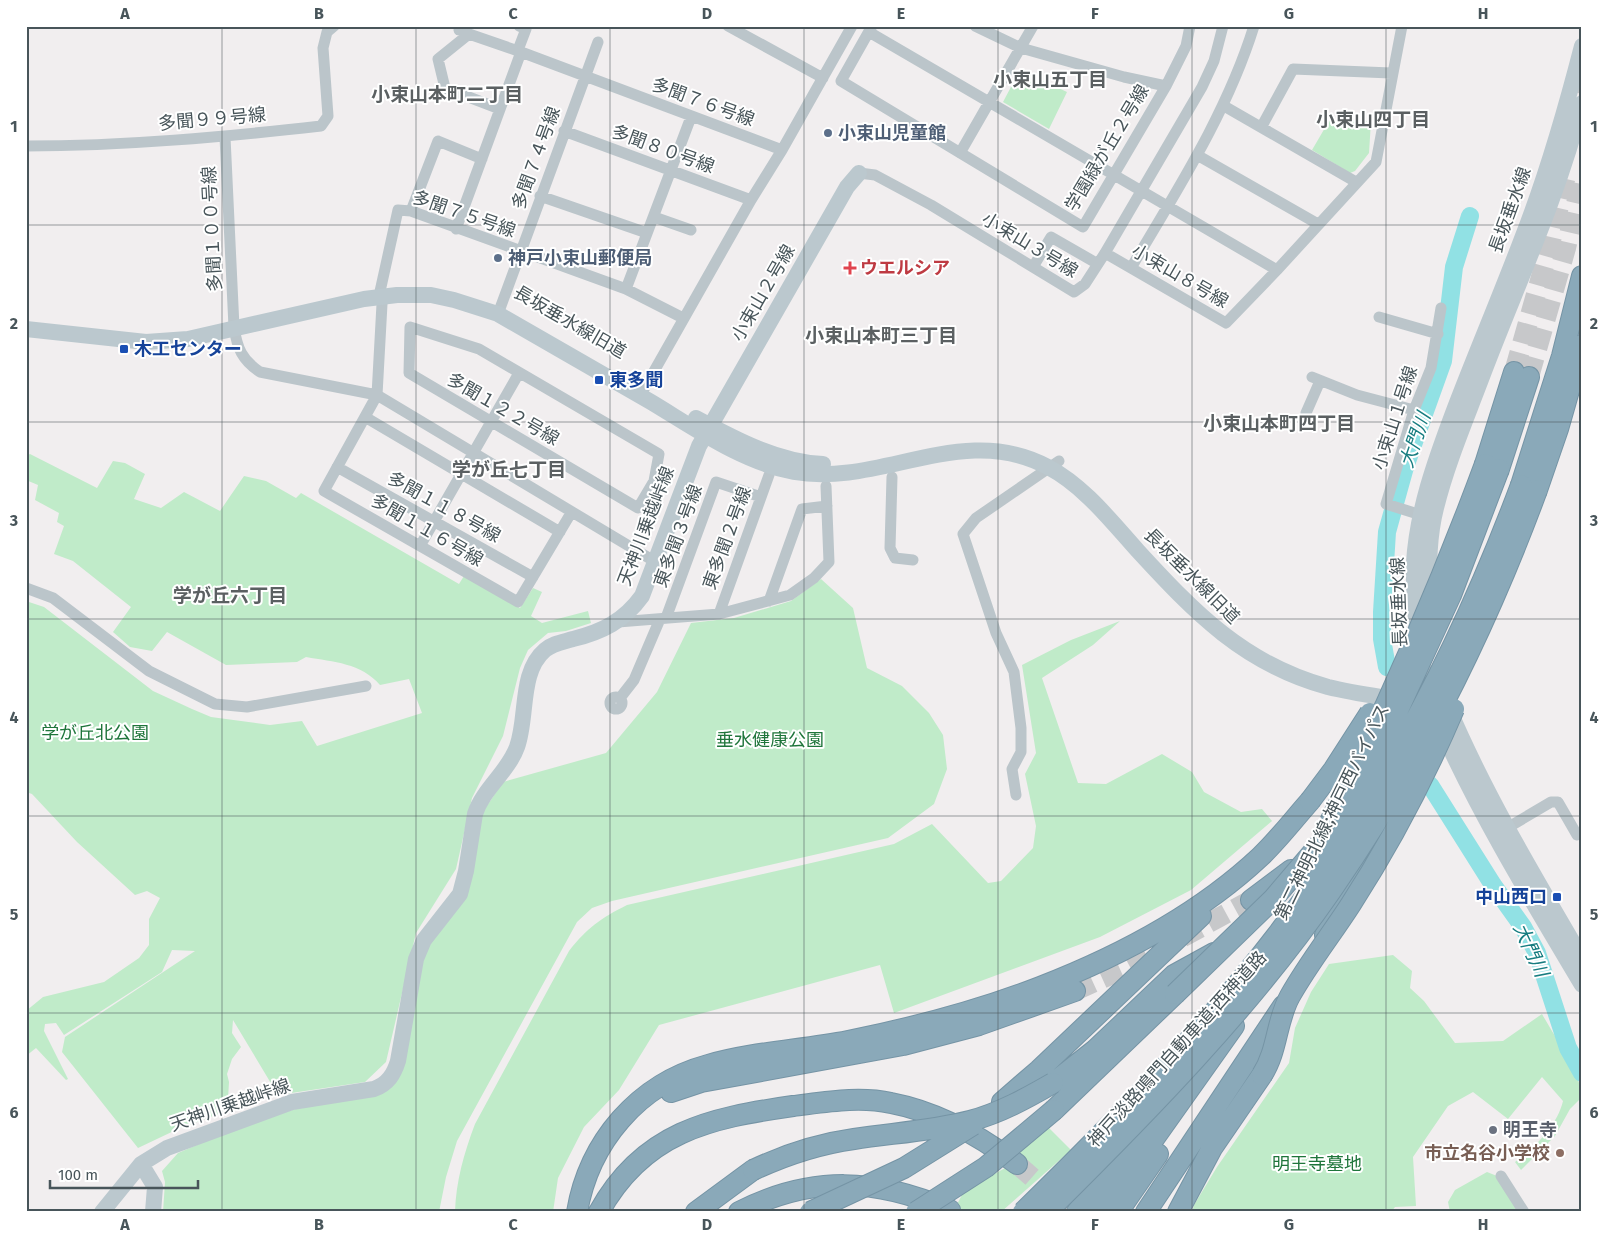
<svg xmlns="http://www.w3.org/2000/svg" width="1608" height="1238" font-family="'Fira Sans','Noto Sans JP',sans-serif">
<rect width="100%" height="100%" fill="#f1eeef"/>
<path fill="#c0ebc9" d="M1020 70 1067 92 1049 129 1003 102Z
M1329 121H1371L1369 153 1355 171 1350 173 1312 150Z
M30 454 97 488 113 461 125 463 145 474 134 499 161 508 184 492 220 511 244 476 266 481 296 498 301 493 459 584 464 576 520 608 533 588 542 592 531 616 542 623 588 611 591 623 566 631 548 633 528 650 520 668 503 736 472 798 456 869 416 933 386 1062 365 1082 278 1095 233 1020 232 1033 241 1047 232 1059 227 1074 229 1082 228 1099 224 1112 178 1129 138 1148 62 1052 65 1037 195 951 172 950 162 972 64 1035 56 1023 45 1024 44 1031 68 1079 66 1080 36 1048 26 1056V1011L43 997 104 982 139 958 149 945V919L160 898 147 891 135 895 77 842 32 794 26 792V601L44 607 153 691 192 709 211 717 270 725 302 721 317 746 422 713 409 679 380 685C361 663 334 662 306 657L297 662 226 665 167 632 152 651 130 647 113 632 131 607 73 561 54 554 64 526 57 522 59 513 35 500 38 485 26 480V456Z
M821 579 853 608 867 668 902 686 929 713 943 735 947 769 934 804 888 838 612 901 592 908 577 922 457 1141 446 1177 439 1212H163L165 1182 162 1171 178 1153 249 1123 299 1108 380 1094 419 967 428 945 466 895 478 819 503 782 606 753 657 692 691 623 734 618 791 601Z
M1120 621 1093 645 1042 678 1078 783 1106 784 1162 754 1192 772 1204 792 1241 812 1262 809 1272 821 1191 890 1100 937 894 1013 880 965 659 1025 619 1090 584 1127 558 1178 553 1212H455C456 1181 464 1153 475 1124L569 951C587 928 601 918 627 905L894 844 932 824 988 883 1001 881 1033 848 1036 826 1025 774 1036 753 1022 665 1071 640Z
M1393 955 1412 971 1410 988 1424 1001 1455 1043 1503 1041 1542 1014C1553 1034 1582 1076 1582 1097L1570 1109 1555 1136 1521 1170 1515 1162C1535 1147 1557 1126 1563 1101L1542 1077 1508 1119 1473 1092 1448 1106 1413 1157 1416 1206 1395 1207 1391 1212H1192L1194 1205 1217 1167 1289 1063 1295 1028 1311 992 1329 964Z
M1046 1125 1071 1150 1001 1212H953L964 1191 1005 1168Z
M1487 1172 1497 1176 1520 1212H1450L1448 1202 1455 1190Z"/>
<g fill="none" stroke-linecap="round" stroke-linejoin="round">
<path stroke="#91e1e4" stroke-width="18" d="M1387 667 1382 639V612L1387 532 1405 467 1443 361 1454 267 1470 216
M1430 785 1493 885 1523 927 1537 953 1568 1048 1582 1073"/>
<path stroke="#c7c8ca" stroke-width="20" stroke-dasharray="20 10" stroke-linecap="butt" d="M1575 123 1582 62
M1514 372 1550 245 1567 171
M1529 377 1566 248 1582 178
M1075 991 1128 967 1251 900
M1017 1164 1033 1178 1063 1212"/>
<defs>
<path id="highway" d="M1485 464 1514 372
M1499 469 1529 377
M1521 485 1562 356 1582 276
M1537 490 1558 429 1582 345
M1251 900 1291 870
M1325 935 1357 863
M1053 1083 1095 1050 1174 975 1214 953
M671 1092 701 1082 903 1045 979 1025 1075 991
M1002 1102 1039 1070 1201 916
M1054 1110 1175 994
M577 1212C589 1142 638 1084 708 1065 753 1052 802 1050 848 1041 913 1028 978 1011 1040 987 1120 956 1197 916 1260 857 1278 840 1294 819 1310 801
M599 1212C643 1132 709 1118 793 1106 826 1102 859 1096 891 1103 938 1112 979 1135 1017 1164
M696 1212 753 1170
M739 1212C812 1175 876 1178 950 1210
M1077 1212 1156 1111
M1097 1212 1151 1143 1234 1026
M1118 1212 1158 1154
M1146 1212 1283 1006
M1178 1212 1212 1148 1262 1075"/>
</defs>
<use href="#highway" stroke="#7594a5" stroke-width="22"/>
<path stroke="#bbc5ca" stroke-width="11" d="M462 26 459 30 469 34
M728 26 823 78
M872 26 841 81 1083 227 1166 86 1186 46 1190 26
M975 26 1021 48 1124 77 1166 86
M869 32 1277 270 1376 162 1402 26
M518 50 526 29 519 26
M1224 106 1356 182
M500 109 445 88 438 59 469 34 521 52
M1262 126 1293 69 1391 73
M564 131 751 200
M225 137 234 327C237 348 242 360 260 372L377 395 654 561
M26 146C125 146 223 137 321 126L328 116 323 48 327 32 334 26
M782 150 852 26
M960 153 1033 26
M1197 155 1318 224
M859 173 875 175 931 205 1074 292 1085 284 1105 253 1202 87 1214 61 1223 26
M540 196 647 233
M411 211 438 141 482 159
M654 217 691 230
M456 229 521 52 782 150 751 200 640 396
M1105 253 1226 323 1277 270
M1033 267 1051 237 1098 264
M1131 268C1177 190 1227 113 1254 26
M626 289 691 117
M379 296 398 210 411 211 626 289 683 318
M382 304 377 395 324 491 518 602 571 513
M498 314 598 42
M1379 317 1438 334
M410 327 479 349 659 454 654 481 638 508 409 373Z
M1312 377 1357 395 1414 410
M1306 413 1320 381
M365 417 560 532
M337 467 533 577
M892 477 890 548 895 558 913 560
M1421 515 1386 504 1414 410 1431 368 1441 308
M420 546 519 373
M26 588 53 598 149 671 215 704 247 707 366 686
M769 601 802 509 827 506
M719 614 769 475
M666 618 716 482 761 497
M618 622 719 614 790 595 814 578 829 562 826 486
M610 703a6 6 0 1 1 12 0a6 6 0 1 1-12 0Z
M620 698 634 680 660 619
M1016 795 1012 769 1021 752V728L1014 672 996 633 963 534 976 518 1059 461
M1507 828 1551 802H1558L1577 835
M1501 1176 1524 1212"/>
<path stroke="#bbc8ce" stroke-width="16" d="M26 329 146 342 188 339 364 299 397 295H431L454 300 498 314C549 343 600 373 651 402 696 429 742 462 794 472 881 487 963 421 1048 467 1084 486 1111 521 1138 551 1195 613 1244 664 1328 687 1352 693 1376 696 1400 700
M696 418C735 439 778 462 823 464
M1429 602C1429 571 1428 539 1436 508 1446 468 1462 429 1477 390 1512 295 1557 202 1582 103
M1430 701C1419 656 1413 609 1414 563 1417 511 1435 461 1453 413 1475 355 1499 299 1521 241 1546 178 1565 112 1582 46
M1448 707C1485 794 1534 876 1582 958
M1440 726C1480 816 1532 901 1582 985
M141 1164 155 1187 153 1212
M102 1212 141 1164 167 1148 292 1102 374 1089C388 1084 394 1074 398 1061L416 959 424 940 460 894 466 871 475 814C483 789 508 772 517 747 528 717 519 672 545 650 553 643 563 642 573 639 602 632 624 621 642 596L699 446 847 187 859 173"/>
<use href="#highway" stroke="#8aa9b9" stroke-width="20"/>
<defs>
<path id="highway-bridge" d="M1359 795 1451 595 1499 469
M1310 801 1334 769 1370 713
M1330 822C1388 705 1440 586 1485 464
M1175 994 1273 899 1349 810
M1262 1075C1278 1050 1276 1021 1290 996 1308 964 1331 935 1351 904 1391 842 1425 777 1454 709
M753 1170C785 1155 818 1144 854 1139 893 1133 932 1131 970 1121 1000 1113 1027 1098 1053 1083
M810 1212 904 1168 973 1125
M916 1212 986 1167 1054 1110
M1023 1212C1113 1124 1200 1035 1277 935 1382 799 1461 646 1521 485
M1047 1212C1148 1112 1250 1008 1331 891 1417 767 1485 631 1537 490"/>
</defs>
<use href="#highway-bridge" stroke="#7594a5" stroke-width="22" stroke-linecap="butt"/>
<use href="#highway-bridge" stroke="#8aa9b9" stroke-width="20"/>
</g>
<path fill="none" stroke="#48555a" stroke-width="1" stroke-opacity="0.55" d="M222 26V1212M416 26V1212M610 26V1212M804 26V1212M998 26V1212M1192 26V1212M1386 26V1212M26 225H1582M26 422H1582M26 619H1582M26 816H1582M26 1013H1582"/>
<g fill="#5c6f8a" stroke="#fff" stroke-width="2">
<circle cx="828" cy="133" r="5"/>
<circle cx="498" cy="258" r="5"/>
</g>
<path fill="#e0444e" stroke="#fff" stroke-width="2" d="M847.5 260.5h5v5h5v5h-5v5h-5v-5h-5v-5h5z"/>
<g fill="#1a4fb4" stroke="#fff" stroke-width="2">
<rect x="119" y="344" width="10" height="10" rx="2.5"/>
<rect x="594" y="375" width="10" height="10" rx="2.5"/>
<rect x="1552" y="892" width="10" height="10" rx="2.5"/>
</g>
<circle fill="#6b7280" stroke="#fff" stroke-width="2" cx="1493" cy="1130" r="5"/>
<circle fill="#8d6e63" stroke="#fff" stroke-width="2" cx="1560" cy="1153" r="5"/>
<g text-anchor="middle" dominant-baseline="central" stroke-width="4" stroke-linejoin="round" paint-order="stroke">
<g font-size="18" fill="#48555a" stroke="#fff">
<text transform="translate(703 102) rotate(20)">多聞７６号線</text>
<text transform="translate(212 119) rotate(-5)">多聞９９号線</text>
<text transform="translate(1107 148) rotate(-59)">学園緑が丘２号線</text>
<text transform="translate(663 149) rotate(20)">多聞８０号線</text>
<text transform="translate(536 158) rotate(-70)">多聞７４号線</text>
<text transform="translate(1510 210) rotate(-70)">長坂垂水線</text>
<text transform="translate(464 214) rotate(19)">多聞７５号線</text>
<text transform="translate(212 229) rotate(-93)">多聞１００号線</text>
<text transform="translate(1030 245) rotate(31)">小束山３号線</text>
<text transform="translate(1180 276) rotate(30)">小束山８号線</text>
<text transform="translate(763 293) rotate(-60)">小束山２号線</text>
<text transform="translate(570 322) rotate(30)">長坂垂水線旧道</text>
<text transform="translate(503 409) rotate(30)">多聞１２２号線</text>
<text transform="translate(1395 418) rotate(-72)">小束山１号線</text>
<text transform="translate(444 507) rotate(29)">多聞１１８号線</text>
<text transform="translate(646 526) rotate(-69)">天神川乗越峠線</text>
<text transform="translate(427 530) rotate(30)">多聞１１６号線</text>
<text transform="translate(678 536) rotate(-70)">東多聞３号線</text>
<text transform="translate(727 538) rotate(-70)">東多聞２号線</text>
<text transform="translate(1192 576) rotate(45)">長坂垂水線旧道</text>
<text transform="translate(1399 602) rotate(-92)">長坂垂水線</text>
<text transform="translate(1332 812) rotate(-64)">第二神明北線;神戸西バイパス</text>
<text transform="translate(1177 1049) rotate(-48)">神戸淡路鳴門自動車道;西神道路</text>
<text transform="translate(230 1105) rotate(-19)">天神川乗越峠線</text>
</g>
<g font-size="18" font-weight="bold" fill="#4e5e75" stroke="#fff" text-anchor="start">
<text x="838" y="133">小束山児童館</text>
<text x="508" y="258">神戸小束山郵便局</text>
</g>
<g font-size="18" font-weight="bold" fill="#be3a42" stroke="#fff" text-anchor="start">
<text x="860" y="268">ウエルシア</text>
</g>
<g font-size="18" font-weight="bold" fill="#164399" stroke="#fff" text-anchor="start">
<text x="134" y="349">木工センター</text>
<text x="609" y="380">東多聞</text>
<text x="1547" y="897" text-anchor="end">中山西口</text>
</g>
<g font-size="18" fill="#1f753b" stroke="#fff">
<text x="95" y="733">学が丘北公園</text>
<text x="770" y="740">垂水健康公園</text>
<text x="1317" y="1164">明王寺墓地</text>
</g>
<g font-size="18" font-weight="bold" fill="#5b616d" stroke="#fff" text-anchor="start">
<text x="1503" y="1130">明王寺</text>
</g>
<g font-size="18" font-weight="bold" fill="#785e54" stroke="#fff" text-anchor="end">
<text x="1550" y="1153">市立名谷小学校</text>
</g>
<g font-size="19" font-weight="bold" fill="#5b6062" stroke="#fff">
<text x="1050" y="79">小束山五丁目</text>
<text x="447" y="94">小束山本町二丁目</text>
<text x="1373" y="119">小束山四丁目</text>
<text x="881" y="335">小束山本町三丁目</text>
<text x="1279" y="423">小束山本町四丁目</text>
<text x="509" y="469">学が丘七丁目</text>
<text x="230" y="595">学が丘六丁目</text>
</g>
<g font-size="19" font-style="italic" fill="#177d80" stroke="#fff">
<text transform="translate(1415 440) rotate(-71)">大門川</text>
<text transform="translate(1531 950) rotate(65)">大門川</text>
</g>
</g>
<rect width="1608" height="1238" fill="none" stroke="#ffffff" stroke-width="55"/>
<path d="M50 1180v8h148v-8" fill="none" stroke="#48555a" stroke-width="2.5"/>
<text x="58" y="1180" font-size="15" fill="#48555a" stroke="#ffffff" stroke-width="4" paint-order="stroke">100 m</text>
<rect x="28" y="28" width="1552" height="1182" fill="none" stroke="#48555a" stroke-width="2"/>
<g font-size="16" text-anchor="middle" font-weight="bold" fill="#48555a">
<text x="125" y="19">A</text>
<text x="319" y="19">B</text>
<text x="513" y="19">C</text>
<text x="707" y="19">D</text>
<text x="901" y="19">E</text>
<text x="1095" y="19">F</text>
<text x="1289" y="19">G</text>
<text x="1483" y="19">H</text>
<text x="14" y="132">1</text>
<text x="1594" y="132">1</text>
<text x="14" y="329">2</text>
<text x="1594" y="329">2</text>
<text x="14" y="526">3</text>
<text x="1594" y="526">3</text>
<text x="14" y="723">4</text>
<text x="1594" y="723">4</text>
<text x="14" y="920">5</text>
<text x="1594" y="920">5</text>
<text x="14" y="1118">6</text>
<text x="1594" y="1118">6</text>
<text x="125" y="1230">A</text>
<text x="319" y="1230">B</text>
<text x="513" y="1230">C</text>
<text x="707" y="1230">D</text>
<text x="901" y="1230">E</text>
<text x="1095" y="1230">F</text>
<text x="1289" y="1230">G</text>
<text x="1483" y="1230">H</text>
</g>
</svg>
